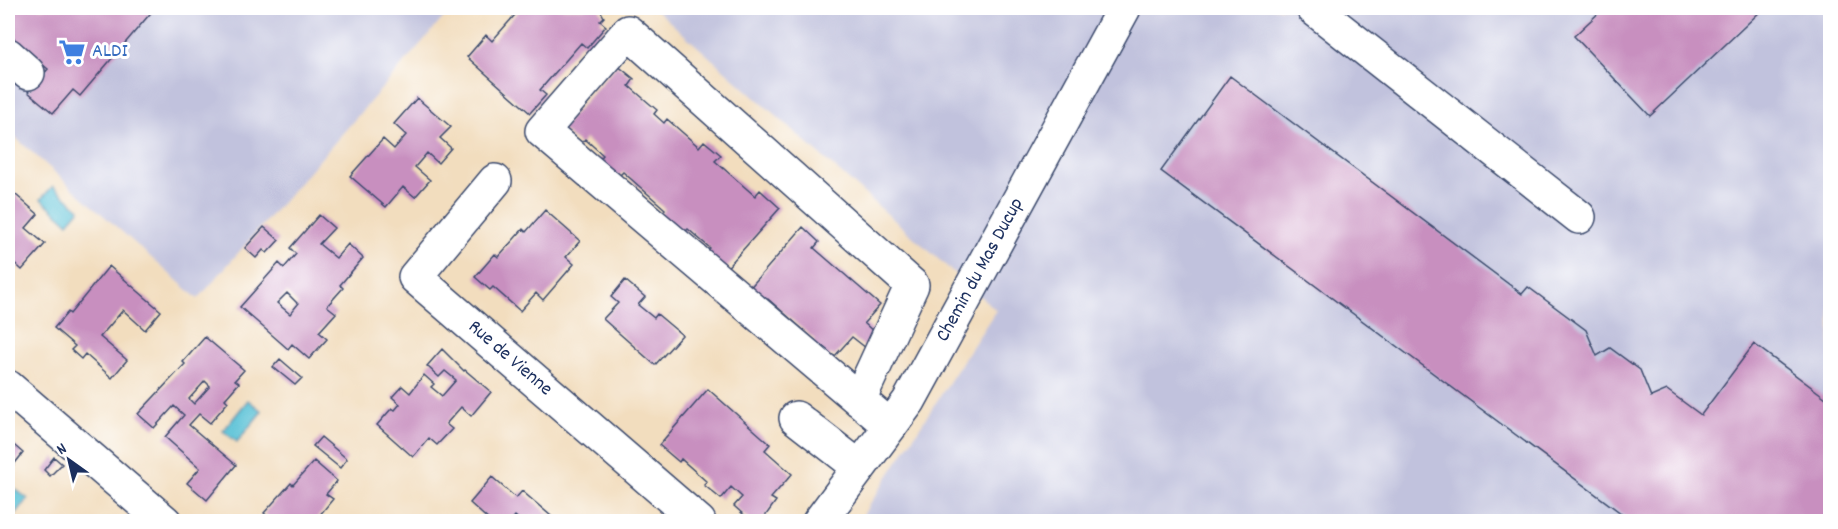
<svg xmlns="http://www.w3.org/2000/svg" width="1838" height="529" font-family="Dekko,sans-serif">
<rect width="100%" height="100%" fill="#fff"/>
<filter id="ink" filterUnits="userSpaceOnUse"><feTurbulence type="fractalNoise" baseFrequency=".0167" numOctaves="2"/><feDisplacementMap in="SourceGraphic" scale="12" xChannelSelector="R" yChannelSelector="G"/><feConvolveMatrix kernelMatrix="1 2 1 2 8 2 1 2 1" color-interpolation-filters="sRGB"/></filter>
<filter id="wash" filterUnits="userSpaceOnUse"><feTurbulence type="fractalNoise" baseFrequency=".008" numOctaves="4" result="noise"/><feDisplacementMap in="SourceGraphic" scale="24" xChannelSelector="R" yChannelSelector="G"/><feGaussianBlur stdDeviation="1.35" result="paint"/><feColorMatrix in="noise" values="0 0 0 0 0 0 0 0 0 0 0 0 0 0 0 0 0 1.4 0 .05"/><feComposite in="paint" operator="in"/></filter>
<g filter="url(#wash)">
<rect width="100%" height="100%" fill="#f2ddbe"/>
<path fill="#c1c2dd" d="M8 8H452L198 299 8 131Z
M654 8H1830V521H859L996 310Z"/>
<path fill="#59c1d6" stroke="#3a789a" stroke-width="1.5" d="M53 186 80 209 68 223 41 199Z
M248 400 262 411 237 442 223 431Z
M14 488 28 499 8 521V496Z"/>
<g id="blocks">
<path fill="#c88fbf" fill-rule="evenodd" d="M8 8H155L80 96 73 90 53 113 28 92 48 69 8 35Z
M521 8H599L604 17 600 21 606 26 587 48 581 43 540 90 546 95 530 113 467 57 486 35 492 41Z
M1604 8H1764L1650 116 1574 36Z
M617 65 634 79 629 86 657 110 654 114 664 123 667 119 699 147 704 141 721 155 715 161 755 196 760 190 780 208 724 271 704 254 710 248 688 229 682 235 660 215 665 209 623 172 617 178 598 161 603 155 585 139 580 145 561 129Z
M1230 76 1522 294 1528 287 1586 330 1597 356 1610 348 1640 370 1651 397 1667 390 1701 415 1754 344 1830 401V522H1633L1161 171Z
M417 98 451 127 440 138 451 148 438 163 427 153 415 167 430 180 415 197 403 187 386 207 350 176 383 139 394 149 406 135 394 124Z
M9 189 38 214 26 228 45 244 22 270 8 257V191Z
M545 210 580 241 566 257 574 264 543 300 536 293 520 311 493 287 490 290 475 277 495 254 498 257 523 229 526 232Z
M319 215 334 228 319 244 336 258 348 244 363 258 340 285 343 288 327 306 336 313 319 332 327 339 309 359 292 344 288 349 240 307 279 263 284 268 296 254 290 248ZM287 293 298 304 290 314 277 303Z
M264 227 279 240 267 253 263 250 256 258 245 248Z
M803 227 819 242 814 248 880 305 864 323 875 333 866 348 852 337 834 357 831 354 826 360 810 346 815 340 768 299 763 306 747 291Z
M109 266 161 311 145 330 123 310 100 337 127 360 112 378 85 354 81 359 71 350 75 346 54 328 68 312 70 314Z
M625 280 645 297 638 305 654 318 657 314 682 335 655 365 603 319 618 303 611 297Z
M205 337 244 370 235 380 239 383 225 399 228 402 210 423 199 414 189 425 236 465 207 500 187 483 200 468 165 437 184 415 174 406 154 428 138 414 185 364 183 362ZM205 381 210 386 194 404 189 399Z
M442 349 464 371 465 370 491 392 471 416 461 407 446 424 452 429 437 445 429 438 413 457 377 425 392 408 395 410 400 404 392 397 402 386 410 393 424 375 434 384 431 387 442 396 456 380 445 371 439 377 427 366Z
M280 359 302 378 295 385 273 367Z
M708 389 770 444 765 450 792 474 771 498 776 501 761 522H752L734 506 742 497 731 487 721 499 704 485 707 482 681 459 679 462 659 445Z
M321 437 347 459 340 468 313 446Z
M8 440 23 453 8 472Z
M54 457 62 464 50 476 44 470Z
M314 461 337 481 326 494 333 499 314 522H266L269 518 264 513 291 483 293 485Z
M492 477 516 498 522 491 558 522H522L515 516 510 522H491L470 503Z"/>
</g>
</g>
<g filter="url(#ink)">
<use href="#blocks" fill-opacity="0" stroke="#3b496c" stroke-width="1.5"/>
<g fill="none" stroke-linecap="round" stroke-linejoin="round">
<defs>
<g id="minor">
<path d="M1313 8 1579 217"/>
<path d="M8 55 28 73"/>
<path id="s1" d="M495 181 415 277 699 522"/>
<path d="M8 387 165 522"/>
<path d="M859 400 912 285 628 32 542 131 890 426"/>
<path d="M796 418 859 467"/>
<path id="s2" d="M819 522 909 401 1124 8"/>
</g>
</defs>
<use href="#minor" stroke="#3b496c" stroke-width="36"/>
<use href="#minor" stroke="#fff" stroke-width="33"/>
</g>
</g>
<defs>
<symbol id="supermarket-bare" viewBox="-9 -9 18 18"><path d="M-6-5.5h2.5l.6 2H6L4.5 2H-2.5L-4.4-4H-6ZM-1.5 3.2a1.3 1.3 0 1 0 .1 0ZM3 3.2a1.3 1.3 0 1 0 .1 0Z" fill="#3f7fe0" stroke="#fff" stroke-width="2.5" paint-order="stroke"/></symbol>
</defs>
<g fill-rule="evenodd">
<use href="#supermarket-bare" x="53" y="33" width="38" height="38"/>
</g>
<g text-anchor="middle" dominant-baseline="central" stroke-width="6" stroke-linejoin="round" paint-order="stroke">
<g font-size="20" fill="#366cbe" stroke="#fff" text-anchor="start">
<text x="92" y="52">ALDI</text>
</g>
<g font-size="20" fill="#1b2f5e" stroke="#fff">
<text stroke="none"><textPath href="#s2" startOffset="300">Chemin du Mas Ducup</textPath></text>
<text stroke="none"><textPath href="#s1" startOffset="250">Rue de Vienne</textPath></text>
</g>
</g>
<rect width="1838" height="529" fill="none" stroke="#fff" stroke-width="30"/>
<g transform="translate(69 460) rotate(326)" stroke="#ffffff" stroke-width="4.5" paint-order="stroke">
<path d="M0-4.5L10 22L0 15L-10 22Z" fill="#1b2f5e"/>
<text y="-9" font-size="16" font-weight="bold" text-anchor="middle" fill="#1b2f5e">N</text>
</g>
</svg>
